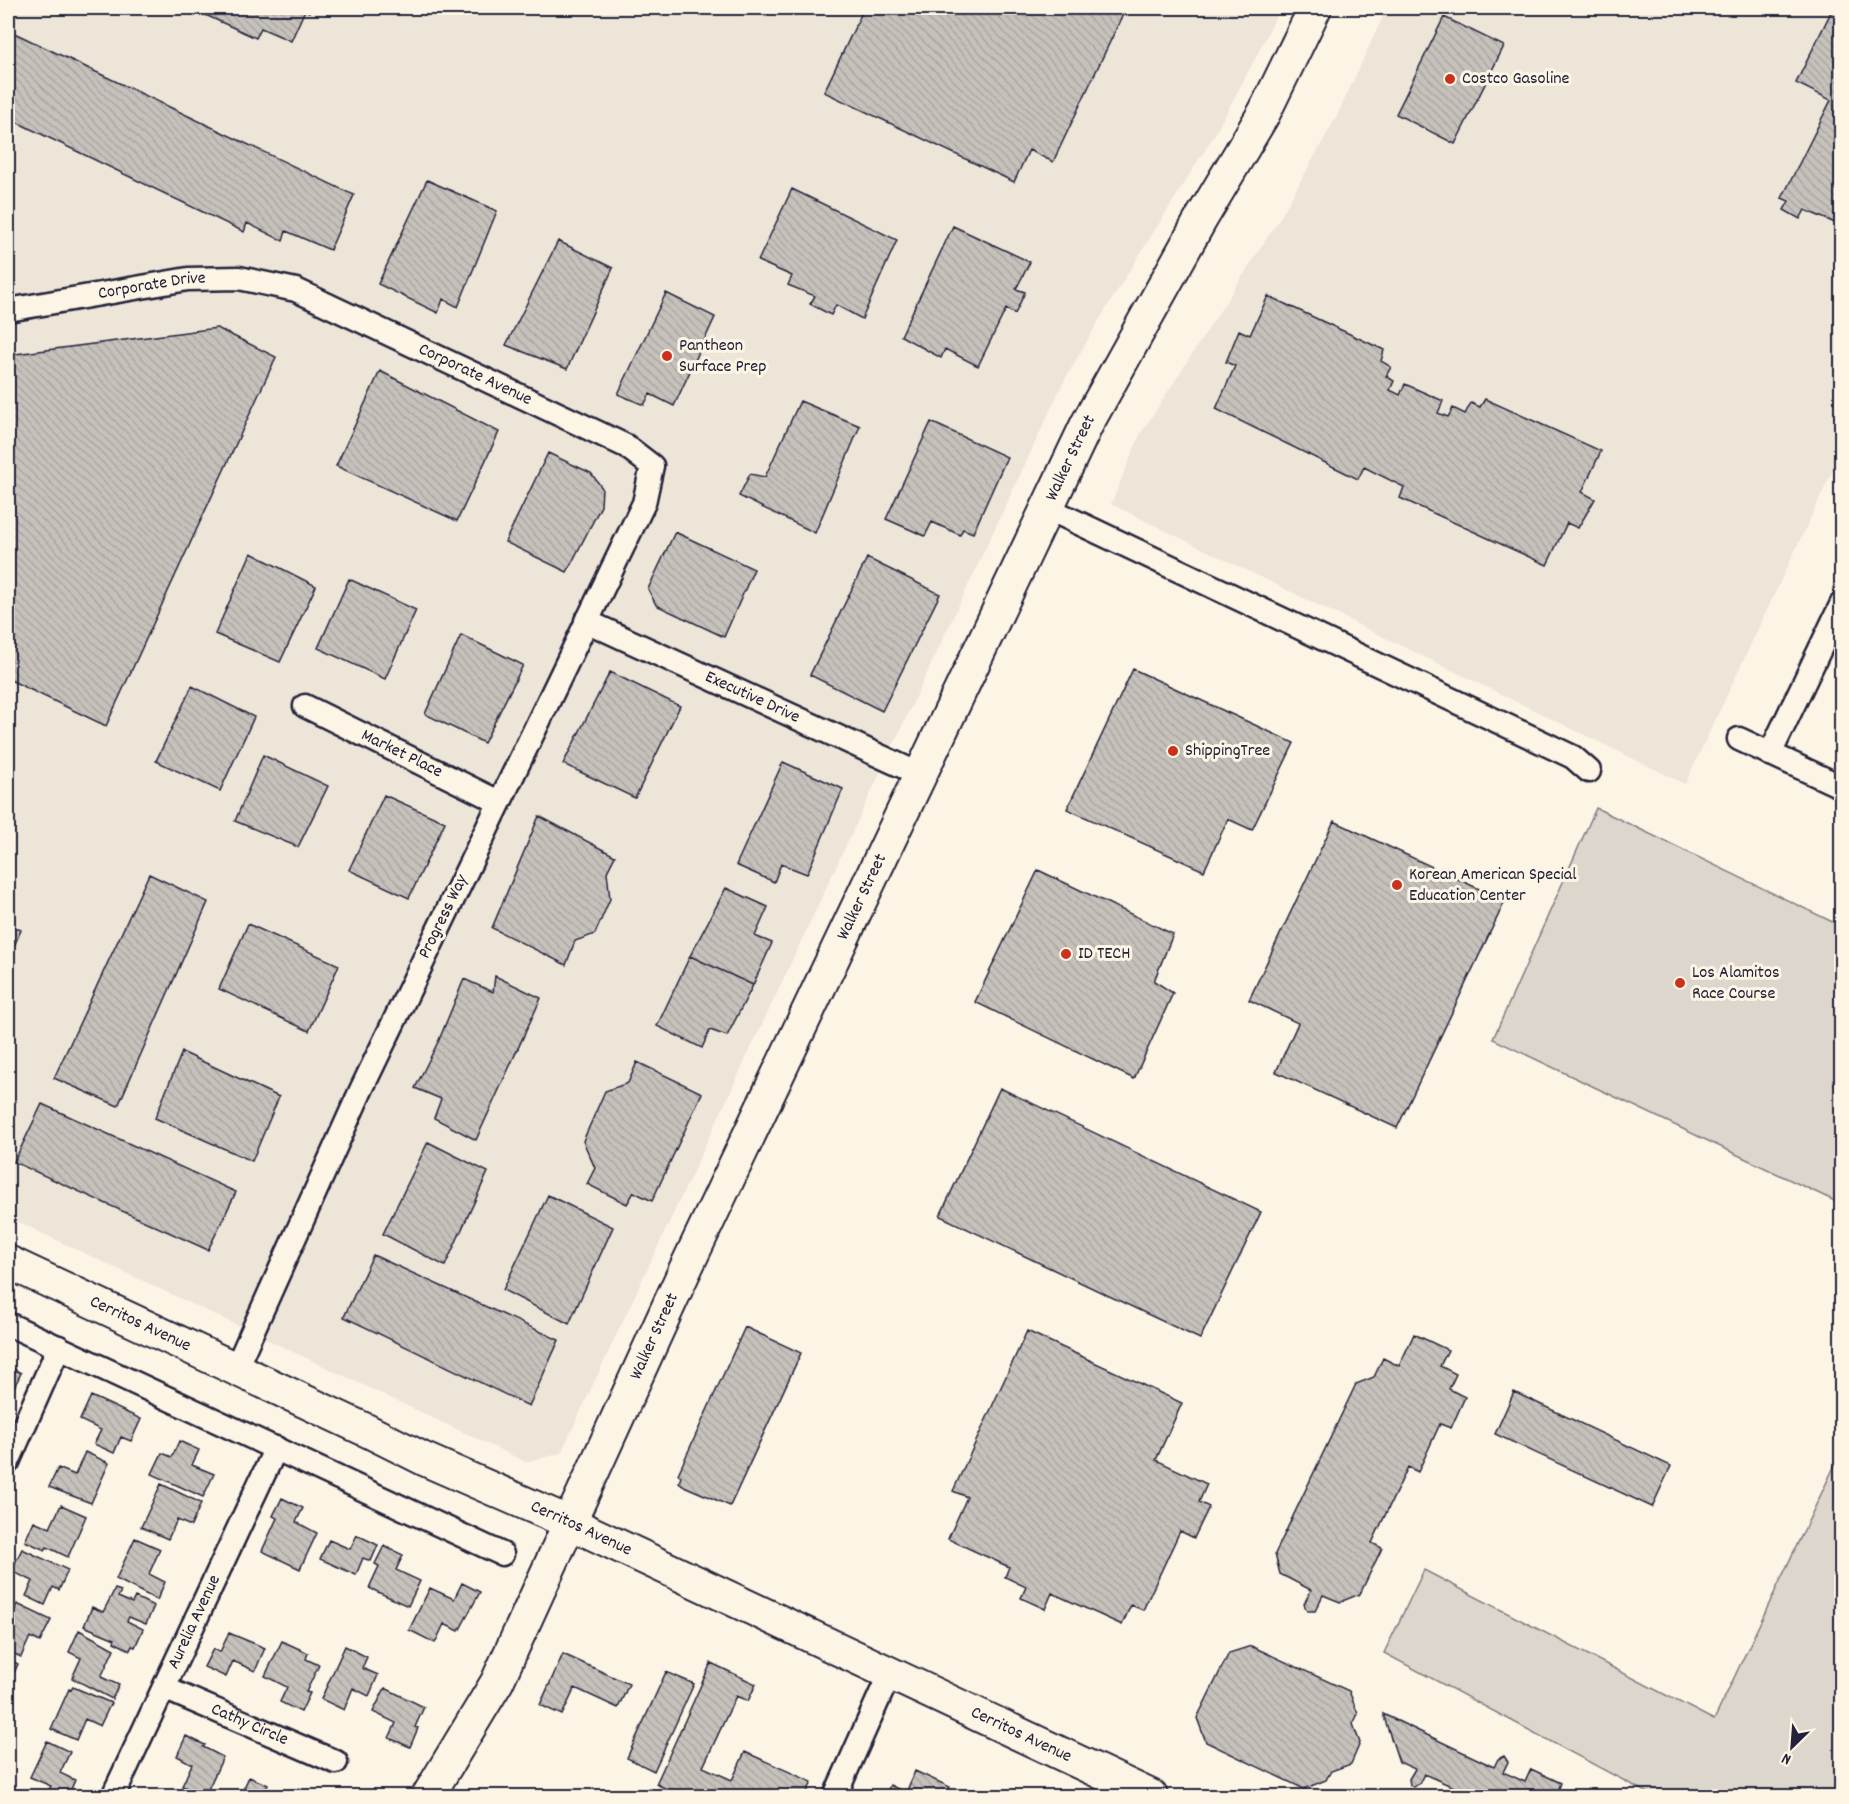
<svg xmlns="http://www.w3.org/2000/svg" width="1849" height="1804" font-family="Dekko,sans-serif">
<defs>
<pattern id="building-back-hatch" width="6" height="6" patternUnits="userSpaceOnUse" patternTransform="scale(1.5)"><rect width="6" height="6" fill="#c6c1bb"/><path d="M-1 5l2 2M0 0l6 6M5-1l2 2" fill="none" stroke="#aaa6a2"/></pattern>
</defs>
<rect width="100%" height="100%" fill="#fcf5e5"/>
<filter id="ink" filterUnits="userSpaceOnUse"><feTurbulence type="fractalNoise" baseFrequency=".0167" numOctaves="2"/><feDisplacementMap in="SourceGraphic" scale="12" xChannelSelector="R" yChannelSelector="G"/><feConvolveMatrix kernelMatrix="1 2 1 2 8 2 1 2 1" color-interpolation-filters="sRGB"/></filter>
<g filter="url(#ink)">
<path fill="#ece5d8" d="M8 8H1280L1257 55 1216 132 1101 317 1064 381 561 1453 526 1462 8 1217Z
M1387 8H1841V453L1685 784 1111 504 1140 435 1280 218 1337 116Z"/>
<path fill="#dcd6cc" stroke="#7f7c84" stroke-width="1.5" d="M1596 808 1841 926V1204L1493 1039Z
M1841 1452V1796H1653L1384 1653 1424 1570 1714 1720Z"/>
<path fill="url(#building-back-hatch)" stroke="#22223b" stroke-width="1.5" d="M190 8H311L309 12 305 10 291 41 261 28 256 38Z
M864 8H1126L1053 162 1029 150 1014 182 824 92Z
M1833 8H1842V226L1805 210 1800 219 1784 210 1789 201 1782 198 1831 100 1796 83Z
M1444 17 1504 46 1455 144 1396 114Z
M8 30 354 195 330 250 286 231 283 241 247 223 244 232 8 118Z
M427 180 497 211 458 307 443 299 438 313 378 284Z
M792 189 897 240 862 319 836 305 831 315 810 304 815 296 788 285 792 276 758 261Z
M953 226 1030 262 1016 289 1025 292 1015 314 1006 309 978 366 945 349 941 358 901 336Z
M558 241 613 268 567 369 506 345Z
M666 293 715 317 674 406 650 394 644 405 618 394Z
M1268 296 1384 350 1381 361 1391 367 1386 376 1394 381 1390 390 1400 395 1405 384 1443 401 1438 413 1448 417 1453 408 1465 414 1471 403 1480 407 1485 399 1601 451 1582 492 1595 499 1578 528 1567 523 1547 565 1400 498 1404 487 1364 467 1358 479 1216 409 1235 366 1226 362 1239 330 1250 335Z
M217 328 276 357 106 726 8 679V355Z
M380 371 499 432 457 521 336 466Z
M800 401 860 426 815 533 739 496 750 474 765 477Z
M931 422 1007 457 973 533 963 529 960 535 932 522 925 536 886 519Z
M548 453 591 473 602 488 601 506 567 572 505 542Z
M675 532 754 569 724 637 656 605 648 589Z
M251 553 316 586 280 662 215 634Z
M867 558 940 594 882 711 810 675Z
M349 579 416 610 385 679 318 648Z
M461 635 523 665 484 743 425 714Z
M1133 669 1294 743 1252 830 1228 819 1204 871 1067 809Z
M610 672 680 706 635 798 563 764Z
M192 686 254 717 220 791 156 761Z
M263 755 328 786 298 847 235 821Z
M783 762 843 789 807 874 781 864 774 882 736 865Z
M384 795 445 822 409 898 349 870Z
M539 816 615 856 607 872 610 899 595 934 575 941 566 965 492 928Z
M1334 821 1505 901 1397 1128 1276 1072 1298 1023 1249 1000Z
M1038 870 1173 934 1154 981 1173 993 1134 1079 975 1002Z
M149 874 208 902 118 1106 54 1078Z
M726 888 768 907 755 936 772 943 753 985 690 956Z
M8 924 21 930 8 960Z
M248 924 339 965 309 1031 219 989Z
M690 956 753 985 727 1036 710 1030 702 1048 657 1026Z
M495 976 541 998 476 1140 434 1118 441 1099 415 1088 439 1040 464 979 493 992Z
M182 1052 279 1097 252 1161 155 1118Z
M637 1062 702 1093 652 1201 634 1192 627 1204 587 1184 595 1168 583 1141 605 1091 628 1083Z
M1000 1088 1261 1212 1200 1339 940 1216Z
M42 1104 236 1192 208 1250 14 1162Z
M428 1142 488 1172 445 1266 383 1234Z
M548 1195 613 1227 569 1324 503 1290Z
M373 1255 559 1340 529 1406 344 1317Z
M745 1327 801 1353 730 1506 684 1486 679 1482 681 1477 678 1474Z
M1027 1331 1182 1403 1156 1460 1207 1484 1199 1502 1209 1507 1194 1538 1180 1531 1143 1610 1131 1605 1122 1625 1052 1593 1045 1609 1021 1598 1026 1587 1005 1577 1009 1567 948 1539 967 1497 953 1491Z
M1414 1334 1448 1350 1440 1366 1456 1374 1449 1389 1465 1397 1451 1428 1440 1424 1418 1472 1408 1467 1372 1543 1382 1548 1360 1594 1340 1602 1323 1595 1315 1611H1307L1304 1604 1311 1590 1280 1574 1275 1554 1356 1384 1374 1377 1383 1358 1399 1366Z
M8 1366 21 1373 8 1400Z
M1514 1392 1671 1466 1652 1507 1495 1434Z
M91 1396 141 1419 131 1441 121 1437 114 1453 94 1444 101 1430 80 1420Z
M179 1441 199 1450 192 1465 214 1474 203 1497 152 1474 162 1453 172 1457Z
M85 1452 109 1463 91 1503 49 1487 58 1468 75 1475Z
M161 1484 201 1503 191 1526 177 1520 168 1539 141 1527Z
M282 1498 303 1508 296 1522 317 1533 300 1569 262 1551 277 1518 273 1516Z
M61 1505 86 1516 68 1557 47 1547 45 1550 25 1541 34 1521 50 1528Z
M357 1535 378 1545 371 1561 363 1558 356 1575 320 1559 329 1540 350 1549Z
M135 1538 160 1549 149 1574 165 1582 157 1600 116 1579Z
M384 1546 403 1555 396 1570 420 1581 408 1606 369 1588 379 1566 375 1564Z
M22 1549 68 1570 59 1590 53 1587 45 1605 26 1596 33 1581 11 1571Z
M462 1583 480 1592 459 1631 444 1624 435 1643 409 1630 430 1588 454 1599Z
M115 1589 121 1591 118 1597 132 1603 135 1597 154 1606 146 1624 129 1617 127 1621 143 1629 135 1647 132 1646 130 1650 114 1642 115 1639 84 1626 92 1607 103 1612Z
M17 1604 51 1620 40 1642 30 1637 21 1657 8 1651V1626Z
M79 1630 114 1649 101 1677 119 1685 112 1699 72 1678 81 1658 69 1652Z
M229 1633 265 1648 255 1671 233 1661 226 1677 204 1667 213 1649 220 1652Z
M282 1641 308 1653 306 1659 319 1665 306 1692 310 1693 301 1712 280 1702 287 1687 265 1676Z
M345 1646 367 1657 362 1668 378 1675 369 1696 353 1688 344 1710 321 1699Z
M1251 1646 1349 1691 1358 1714 1353 1724 1360 1743 1351 1764 1331 1771 1326 1780 1304 1789 1206 1742 1197 1718 1229 1653Z
M563 1654 629 1684 618 1708 575 1688 562 1715 540 1705Z
M8 1659 18 1664 8 1686Z
M711 1663 756 1684 748 1701 736 1696 703 1767 732 1780 745 1752 812 1782 805 1796H683L656 1784Z
M666 1672 694 1684 654 1771 627 1758Z
M73 1687 111 1703 100 1726 85 1719 76 1740 51 1729 69 1689 71 1690Z
M385 1688 424 1707 415 1727 418 1728 410 1747 389 1738 396 1723 373 1712Z
M1383 1714 1494 1767 1498 1759 1504 1756 1508 1762 1503 1772 1525 1782 1531 1769 1561 1783 1558 1791 1570 1796H1474L1424 1774 1419 1784 1413 1787 1410 1785 1409 1779 1415 1769 1399 1762Z
M186 1736 205 1745 203 1747 223 1757 205 1796 182 1786 192 1764 177 1756Z
M47 1741 70 1752 60 1773 75 1780 68 1796H55L47 1793 51 1786 30 1777Z
M915 1771 950 1787 945 1796H885L890 1785 906 1793Z
M249 1777 268 1785 263 1796H240Z"/>
<g fill="none" stroke-linecap="round" stroke-linejoin="round">
<defs>
<g id="street">
<path id="s1" d="M8 310 188 279 239 278 296 290 626 446 652 466 644 503 361 1090 235 1370"/>
<path d="M1047 508 1573 757 1589 771"/>
<path id="s2" d="M586 621 919 774"/>
<path id="s3" d="M305 706 499 802"/>
<path d="M1739 739 1842 787"/>
<path d="M1770 754 1842 603"/>
<path d="M8 1324 502 1554"/>
<path d="M8 1462 59 1347"/>
<path id="s4" d="M164 1688 336 1762"/>
<path id="s5" d="M113 1796 276 1448"/>
<path d="M835 1796 890 1673"/>
</g>
<g id="secondary">
<path id="s6" d="M8 1262 368 1431 424 1459 568 1522 1151 1796"/>
<path id="s7" d="M428 1796 497 1682 684 1272 1087 424 1201 219 1264 113 1315 8"/>
</g>
</defs>
<use href="#street" stroke="#22223b" stroke-width="27"/>
<use href="#secondary" stroke="#22223b" stroke-width="36"/>
<use href="#street" stroke="#fcf5e5" stroke-width="22"/>
<use href="#secondary" stroke="#fcf5e5" stroke-width="32"/>
</g>
</g>
<g fill="#c8321e" stroke="#fcf5e5" stroke-width="2">
<circle cx="1450" cy="79" r="6"/>
<circle cx="667" cy="356" r="6"/>
<circle cx="1173" cy="751" r="6"/>
<circle cx="1397" cy="885" r="6"/>
<circle cx="1066" cy="954" r="6"/>
<circle cx="1680" cy="983" r="6"/>
</g>
<g text-anchor="middle" dominant-baseline="central" stroke-width="6" stroke-linejoin="round" paint-order="stroke">
<g font-size="18" fill="#22223b" stroke="#fcf5e5" text-anchor="start">
<text x="1462" y="79">Costco Gasoline</text>
<text x="679" y="346">Pantheon<tspan x="679" dy="21">Surface Prep</tspan></text>
<text x="1185" y="751">ShippingTree</text>
<text x="1409" y="875">Korean American Special<tspan x="1409" dy="21">Education Center</tspan></text>
<text x="1078" y="954">ID TECH</text>
<text x="1692" y="973">Los Alamitos<tspan x="1692" dy="21">Race Course</tspan></text>
</g>
<g font-size="18" fill="#22223b" stroke="#fcf5e5">
<text stroke="none"><textPath href="#s1" startOffset="146">Corporate Drive</textPath></text>
<text stroke="none"><textPath href="#s1" startOffset="490">Corporate Avenue</textPath></text>
<text stroke="none"><textPath href="#s7" startOffset="1485">Walker Street</textPath></text>
<text stroke="none"><textPath href="#s2" startOffset="183">Executive Drive</textPath></text>
<text stroke="none"><textPath href="#s3" startOffset="108">Market Place</textPath></text>
<text stroke="none"><textPath href="#s7" startOffset="999">Walker Street</textPath></text>
<text transform="translate(444 917) rotate(-64)">Progress Way</text>
<text stroke="none"><textPath href="#s6" startOffset="146">Cerritos Avenue</textPath></text>
<text stroke="none"><textPath href="#s7" startOffset="513">Walker Street</textPath></text>
<text stroke="none"><textPath href="#s6" startOffset="632">Cerritos Avenue</textPath></text>
<text stroke="none"><textPath href="#s5" startOffset="192">Aurelia Avenue</textPath></text>
<text stroke="none"><textPath href="#s4" startOffset="93">Cathy Circle</textPath></text>
<text stroke="none"><textPath href="#s6" startOffset="1118">Cerritos Avenue</textPath></text>
</g>
</g>
<rect width="1849" height="1804" fill="none" stroke="#fcf5e5" stroke-width="30"/>
<rect x="15" y="15" width="1819" height="1774" fill="none" stroke="#22223b" stroke-width="2" filter="url(#ink)"/>
<g transform="translate(1792 1747) rotate(205)" stroke="#fcf5e5" stroke-width="4.5" paint-order="stroke">
<path d="M0-4.5L10 22L0 15L-10 22Z" fill="#22223b"/>
<text y="-9" font-size="16" font-weight="bold" text-anchor="middle" fill="#22223b">N</text>
</g>
</svg>
